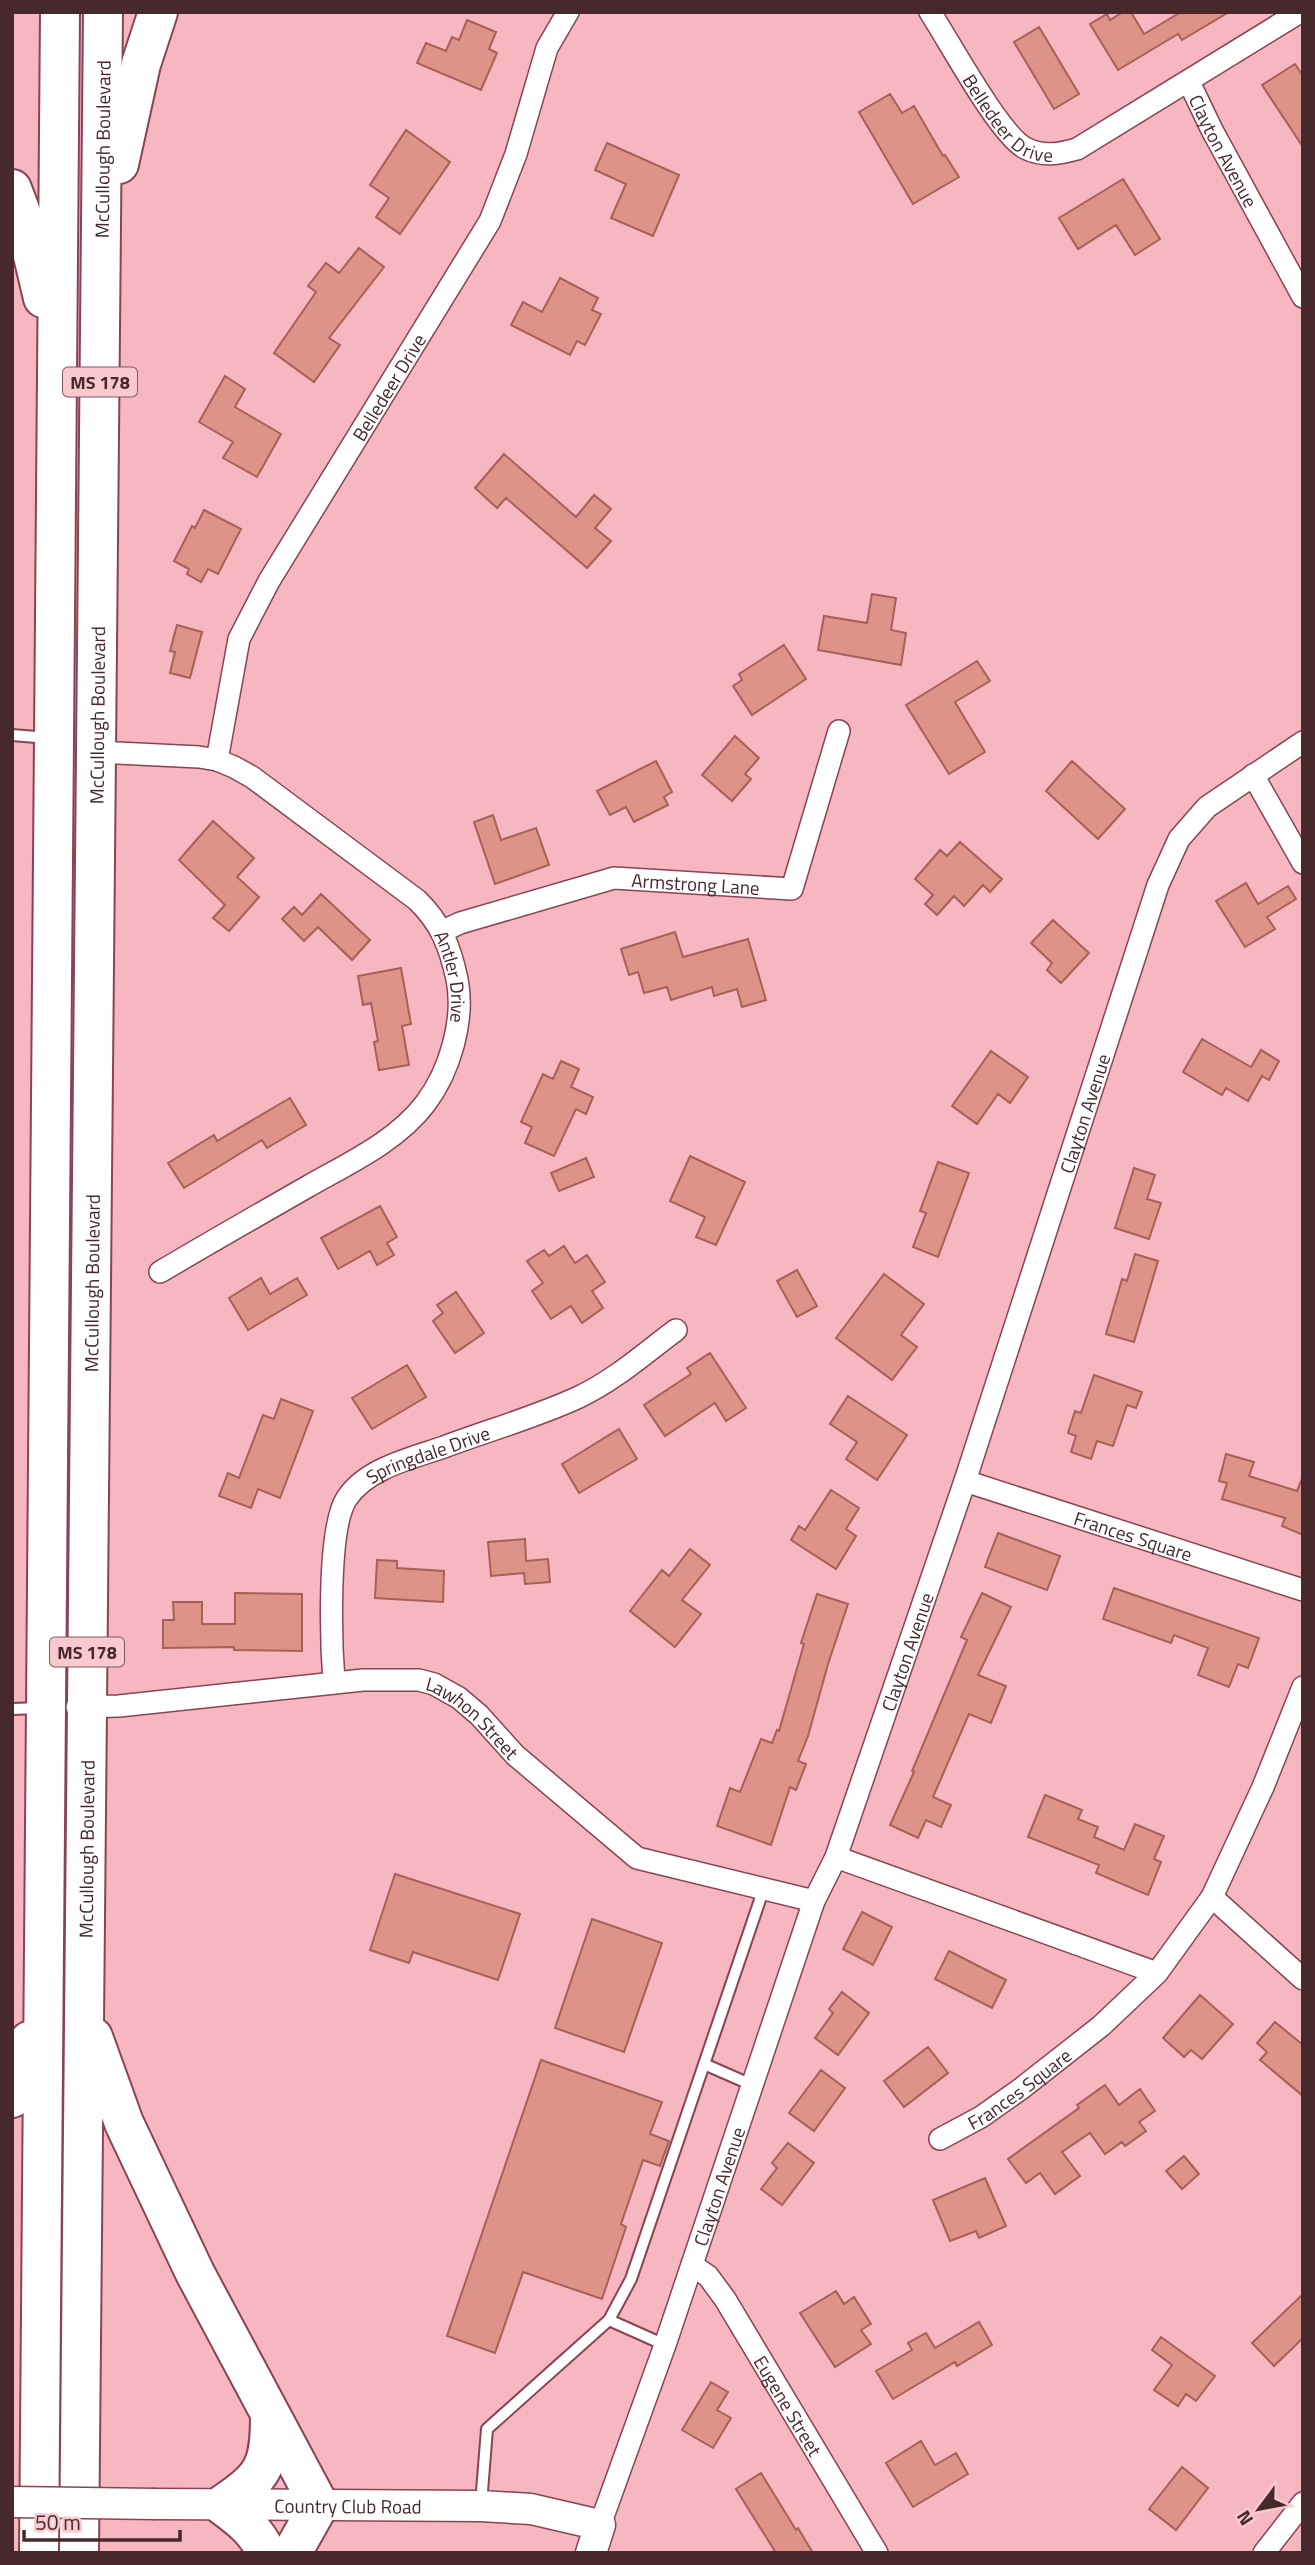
<svg xmlns="http://www.w3.org/2000/svg" width="1315" height="2565" font-family="'Titillium Web',sans-serif">
<rect width="100%" height="100%" fill="#f6b7c0"/>
<path fill="#de9388" stroke="#a66056" stroke-width="2" d="M1123 12H1131L1144 34 1181 12H1229L1182 40 1178 34 1118 70 1090 24 1107 14 1110 20Z
M467 20 496 32 489 49 497 53 481 90 417 63 426 43 446 51 452 37 459 40Z
M1039 27 1079 94 1054 109 1014 42Z
M1295 64 1303 76V147L1262 85Z
M890 94 902 113 914 106 943 156 945 155 959 177 913 204 859 112Z
M406 130 450 162 400 234 376 217 389 198 370 185Z
M607 143 679 175 653 236 611 218 626 184 595 170Z
M1123 179 1160 239 1135 255 1116 225 1078 249 1059 218Z
M359 248 384 267 329 338 340 345 314 382 274 353 316 292 308 286 326 263 339 273Z
M560 278 598 298 592 310 601 314 585 345 577 341 570 355 511 325 523 302 542 312Z
M225 376 245 389 235 407 281 434 257 477 223 458 233 442 199 422Z
M504 454 576 517 594 495 611 509 595 528 611 541 587 568 506 498 497 508 475 488Z
M204 510 241 529 218 574 208 569 201 582 187 574 189 569 174 561 192 526 195 528Z
M872 594 896 598 891 630 906 633 901 665 818 650 824 616 867 623Z
M177 625 202 632 190 678 170 673 175 652 170 651Z
M784 645 806 679 752 715 733 686 742 680 739 674Z
M977 661 990 681 955 702 985 752 949 774 906 705Z
M735 736 759 758 745 774 751 779 732 801 702 775Z
M656 761 672 792 664 797 668 805 634 822 626 807 610 815 597 791Z
M1072 761 1125 809 1098 839 1046 791Z
M493 815 501 840 536 828 549 865 495 884 474 822Z
M213 821 254 858 237 877 259 897 229 931 213 918 225 905 179 860Z
M960 842 1002 879 990 892 983 885 964 906 954 896 937 915 925 904 933 895 915 879 940 850 947 856Z
M1246 883 1258 904 1288 886 1296 899 1267 917 1275 929 1245 947 1216 901Z
M321 894 370 940 352 960 318 927 304 941 282 919 294 907 302 915Z
M1053 920 1089 953 1061 983 1047 970 1052 963 1031 943Z
M675 932 683 957 748 939 766 1000 742 1007 737 989 714 996 712 987 671 1000 667 987 644 993 638 972 629 975 621 949Z
M401 968 411 1024 402 1026 409 1065 379 1070 374 1042 378 1041 371 1003 363 1005 358 976Z
M1202 1039 1251 1067 1261 1050 1279 1061 1269 1080 1262 1076 1248 1101 1226 1088 1222 1095 1183 1072Z
M991 1051 1028 1077 1010 1103 998 1094 977 1124 952 1106Z
M561 1061 579 1069 571 1087 593 1097 586 1114 576 1109 554 1156 525 1143 532 1127 521 1122 543 1074 553 1079Z
M290 1098 306 1125 267 1148 262 1140 184 1188 168 1163 214 1135 217 1141Z
M690 1156 745 1182 716 1245 696 1237 705 1217 670 1201Z
M586 1158 594 1177 559 1191 551 1173Z
M938 1162 969 1173 938 1257 913 1247 926 1213 920 1211Z
M1134 1168 1155 1175 1147 1199 1161 1203 1149 1239 1115 1228Z
M380 1206 397 1237 387 1243 394 1255 377 1265 370 1251 338 1269 321 1238Z
M564 1246 575 1263 587 1255 605 1282 592 1291 603 1308 582 1323 571 1306 551 1319 532 1291 543 1283 527 1261 544 1250 549 1256Z
M1135 1254 1158 1261 1134 1342 1106 1334 1122 1279 1127 1281Z
M797 1270 817 1306 797 1317 777 1281Z
M884 1274 924 1304 901 1335 917 1347 892 1380 836 1338Z
M261 1278 270 1294 297 1278 307 1295 248 1330 229 1298Z
M456 1292 484 1333 455 1353 433 1321 443 1313 437 1305Z
M710 1353 746 1408 726 1421 715 1403 665 1436 644 1405 691 1374 687 1368Z
M407 1365 426 1397 372 1429 352 1398Z
M1094 1375 1142 1392 1136 1408 1127 1405 1113 1446 1097 1441 1091 1459 1071 1452 1076 1436 1068 1433 1075 1411 1081 1413Z
M848 1396 907 1435 877 1480 846 1459 857 1442 830 1424Z
M281 1399 313 1411 280 1498 258 1489 251 1508 219 1496 228 1473 239 1478 263 1415 274 1419Z
M619 1429 637 1459 579 1493 562 1464Z
M1226 1454 1254 1462 1249 1476 1297 1491 1303 1476V1535L1282 1526 1285 1518 1222 1499 1227 1483 1219 1481Z
M831 1490 859 1508 846 1529 856 1536 836 1569 791 1540 799 1526 805 1530Z
M998 1533 1060 1556 1047 1590 985 1567Z
M525 1539 526 1561 548 1559 550 1582 525 1584 524 1573 491 1576 488 1542Z
M690 1549 710 1565 682 1600 701 1614 675 1647 630 1611 662 1570 669 1576Z
M377 1560 397 1561V1568L444 1571 443 1602 375 1598Z
M1114 1588 1259 1638 1248 1668 1238 1664 1229 1687 1198 1675 1208 1648 1174 1635 1171 1643 1103 1619Z
M235 1593 302 1594V1651L234 1650V1647L163 1648V1620H174L173 1602H202V1624H235Z
M982 1593 1011 1607 978 1675 1006 1686 991 1723 969 1714 933 1797 951 1805 941 1827 926 1820 918 1838 890 1825 914 1772 912 1771 967 1640 961 1637Z
M817 1594 848 1604 828 1664 808 1736 798 1761 806 1764 796 1790 790 1787 771 1845 717 1826 730 1788 740 1792 761 1739 772 1743 777 1730 779 1731 804 1644 801 1643Z
M1045 1795 1082 1810 1078 1819 1098 1827 1094 1837 1124 1850 1135 1824 1164 1836 1154 1859 1161 1862 1148 1895 1096 1873 1099 1865 1028 1837Z
M395 1874 520 1914 498 1980 413 1952 409 1963 370 1950Z
M862 1912 892 1927 873 1965 843 1949Z
M592 1919 662 1943 624 2052 555 2028Z
M949 1951 1006 1980 992 2008 935 1979Z
M842 1992 869 2013 838 2055 815 2038 833 2013 829 2009Z
M1200 1995 1233 2024 1202 2059 1191 2050 1184 2057 1163 2038Z
M1275 2022 1303 2045V2096L1260 2060 1267 2052 1257 2043Z
M928 2047 948 2073 904 2107 884 2081Z
M541 2060 662 2102 650 2134 669 2141 660 2166 643 2160 621 2224 626 2227 602 2299 523 2272 495 2353 447 2336Z
M821 2070 845 2088 814 2131 789 2113Z
M1105 2085 1119 2105 1140 2089 1155 2111 1139 2122 1146 2131 1125 2146 1122 2142 1105 2154 1090 2133 1062 2152 1080 2176 1055 2194 1040 2173 1026 2183 1008 2159 1079 2108 1077 2105Z
M788 2143 814 2163 782 2205 761 2189 777 2168 772 2163Z
M1184 2156 1199 2174 1182 2189 1166 2171Z
M985 2178 1006 2226 979 2238 976 2231 950 2241 933 2200Z
M836 2291 844 2304 854 2297 871 2324 861 2330 871 2344 835 2367 800 2313Z
M1303 2294V2338L1274 2366 1252 2343Z
M979 2322 992 2345 957 2366 955 2362 893 2399 876 2371 912 2350 908 2343 926 2333 935 2348Z
M1161 2337 1215 2376 1196 2401 1186 2394 1178 2406 1154 2390 1172 2365 1152 2350Z
M711 2382 728 2392 717 2410 731 2418 713 2448 682 2430Z
M921 2441 935 2465 956 2453 968 2474 913 2507 886 2463Z
M1182 2467 1208 2488 1176 2530 1149 2509Z
M761 2473 796 2530 798 2528 813 2553H776L736 2489Z"/>
<g fill="none" stroke-linecap="round" stroke-linejoin="round">
<defs>
<path id="lane" d="M12 735 48 738
M12 1709 40 1708
M704 2064 752 2085
M609 2320 631 2279 764 1888
M481 2504 487 2429 609 2320 665 2345"/>
<g id="street">
<path id="s1" d="M930 12C949 41 999 134 1025 148 1043 157 1059 154 1077 149L1300 12"/>
<path id="s2" d="M1189 82 1212 130 1303 297"/>
<path id="s3" d="M97 752 199 757 217 760 234 767 252 777 417 900C441 923 450 947 457 979 465 1020 450 1071 425 1104 396 1142 347 1164 307 1187 258 1215 209 1243 160 1272"/>
<path id="s4" d="M217 760 239 639 269 581 490 221 516 154 547 48 568 12"/>
<path d="M1253 775 1303 863"/>
<path id="s5" d="M443 931 460 923 614 878 792 889 839 731"/>
<path id="s6" d="M965 1481 1303 1590"/>
<path id="s7" d="M334 1682C331 1644 327 1527 347 1498 367 1468 412 1458 444 1447 489 1430 536 1417 579 1397 615 1380 645 1353 676 1330"/>
<path id="s8" d="M77 1707 119 1706 363 1680H419L434 1684 459 1698 479 1715 515 1755 637 1858 814 1901"/>
<path d="M836 1857 1157 1973"/>
<path d="M1212 1897 1303 1979"/>
<path id="s9" d="M940 2139 981 2117 1022 2088 1101 2026 1157 1973 1212 1897 1263 1787 1303 1687"/>
<path id="s10" d="M692 2265 708 2276 725 2299 877 2553"/>
<path id="s11" d="M600 2525 665 2345 814 1901 836 1857 965 1481 1158 885 1179 839 1207 807 1303 742"/>
<path d="M1264 2553 1303 2503"/>
</g>
<g id="secondary">
<path id="s12" d="M156 2504 481 2506 531 2509 600 2525 591 2553"/>
</g>
<g id="highway">
<path d="M119 164 141 64 158 12"/>
<path d="M12 189 26 226 43 298"/>
<path d="M93 2037 124 2123 195 2273 319 2505 292 2553"/>
<path d="M12 2098 29 2041"/>
<path d="M39 2553 60 12"/>
<path id="s13" d="M79 2553 103 12"/>
<path d="M266 2553C257 2531 241 2519 222 2505 264 2477 270 2466 270 2415"/>
</g>
</defs>
<use href="#lane" stroke="#884451" stroke-width="14"/>
<use href="#street" stroke="#884451" stroke-width="24"/>
<use href="#secondary" stroke="#884451" stroke-width="33"/>
<use href="#highway" stroke="#884451" stroke-width="42"/>
<use href="#lane" stroke="#fff" stroke-width="10"/>
<use href="#street" stroke="#fff" stroke-width="21"/>
<use href="#secondary" stroke="#fff" stroke-width="30"/>
<use href="#highway" stroke="#fff" stroke-width="38"/>
<defs>
<path id="secondary-bridge" d="M12 2502 156 2504"/>
</defs>
<use href="#secondary-bridge" stroke="#884451" stroke-width="33" stroke-linecap="butt"/>
<use href="#secondary-bridge" stroke="#fff" stroke-width="30"/>
</g>
<g text-anchor="middle" dominant-baseline="central" stroke-width="5" stroke-linejoin="round" paint-order="stroke">
<g fill="#f9c9cf" stroke="#7c585e" stroke-width="2">
<rect x="63" y="367.5" width="74" height="29" rx="5"/>
<rect x="50" y="1637.5" width="74" height="29" rx="5"/>
</g>
<g font-size="18" font-weight="bold" fill="#47282d">
<text x="100" y="382">MS 178</text>
<text x="87" y="1652">MS 178</text>
</g>
<g font-size="19" fill="#47282d" stroke="#f9c9cf">
<text stroke="none"><textPath href="#s1" startOffset="135">Belledeer Drive</textPath></text>
<text stroke="none"><textPath href="#s13" startOffset="2404">McCullough Boulevard</textPath></text>
<text stroke="none"><textPath href="#s2" startOffset="77">Clayton Avenue</textPath></text>
<text stroke="none"><textPath href="#s4" startOffset="416">Belledeer Drive</textPath></text>
<text stroke="none"><textPath href="#s13" startOffset="1838">McCullough Boulevard</textPath></text>
<text stroke="none"><textPath href="#s5" startOffset="261">Armstrong Lane</textPath></text>
<text stroke="none"><textPath href="#s3" startOffset="452">Antler Drive</textPath></text>
<text stroke="none"><textPath href="#s11" startOffset="1493">Clayton Avenue</textPath></text>
<text stroke="none"><textPath href="#s13" startOffset="1270">McCullough Boulevard</textPath></text>
<text stroke="none"><textPath href="#s7" startOffset="280">Springdale Drive</textPath></text>
<text stroke="none"><textPath href="#s6" startOffset="177">Frances Square</textPath></text>
<text stroke="none"><textPath href="#s11" startOffset="926">Clayton Avenue</textPath></text>
<text stroke="none"><textPath href="#s8" startOffset="410">Lawhon Street</textPath></text>
<text stroke="none"><textPath href="#s13" startOffset="704">McCullough Boulevard</textPath></text>
<text stroke="none"><textPath href="#s9" startOffset="94">Frances Square</textPath></text>
<text stroke="none"><textPath href="#s11" startOffset="359">Clayton Avenue</textPath></text>
<text stroke="none"><textPath href="#s10" startOffset="172">Eugene Street</textPath></text>
<text stroke="none"><textPath href="#s12" startOffset="192">Country Club Road</textPath></text>
</g>
</g>
<rect width="1315" height="2565" fill="none" stroke="#47282d" stroke-width="28"/>
<g transform="translate(1259 2509) rotate(238)" stroke="#f9c9cf" stroke-width="5" paint-order="stroke">
<path d="M0-5L12 26L0 18L-12 26Z" fill="#47282d"/>
<text y="-10" font-size="19" font-weight="bold" text-anchor="middle" fill="#47282d">N</text>
</g>
<path d="M24 2530v10h156v-10" fill="none" stroke="#47282d" stroke-width="3.5"/>
<text x="35" y="2530" font-size="21" fill="#47282d" stroke="#f9c9cf" stroke-width="5" paint-order="stroke">50 m</text>
</svg>
